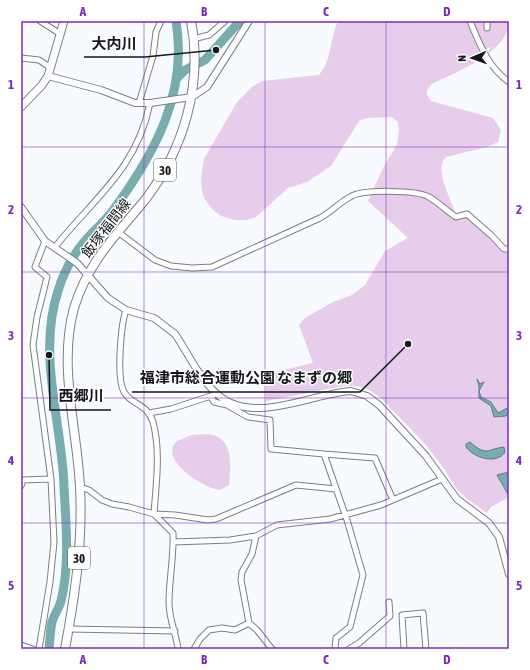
<svg xmlns="http://www.w3.org/2000/svg" width="530" height="670" font-family="'Asap Condensed','Noto Sans JP',sans-serif">
<rect width="100%" height="100%" fill="#f7fafe"/>
<path fill="#e8ccec" d="M338 21H436L449 23 456 21H509C509 52 456 72 432 84L427 90V95L431 101 493 118 501 130 498 142 487 147 446 157C433 169 452 200 456 215L466 211 490 231 504 248 509 247V497L491 507 487 513 466 498 456 488 445 470 426 445 381 398 371 391 359 386H343L266 401V374L313 363 299 325 305 318 333 302 352 295 365 285 385 251 408 238 368 201 383 168 397 145 399 130 398 122 392 117 366 118 359 121 331 166 307 182 288 188 256 217 247 220H235L221 216 213 210 204 198 202 191 201 178 204 159 237 102 252 87 262 81 319 75C332 60 330 38 338 21Z
M206 434C234 436 231 463 229 485L220 490C204 489 157 459 177 441L192 435Z"/>
<path fill="#78acae" stroke="#5a7f82" d="M477 379 480 384 484 382 479 391 481 397 491 402 498 413 509 407V412L506 416 494 417 491 406 479 398V386Z
M470 442C487 457 487 449 504 447L505 452C497 465 474 458 466 447V444Z
M509 472V496L497 475Z"/>
<g fill="none" stroke-linecap="round" stroke-linejoin="round">
<path stroke="#78acae" stroke-width="9" d="M177 78 185 70 205 60 240 21
M49 649C50 640 50 631 52 622 54 615 59 608 61 601 70 565 66 524 64 487 62 422 37 355 58 291 63 274 73 255 85 241 94 230 106 221 114 209 155 153 188 93 176 21"/>
<defs>
<path id="minor" d="M40 21 59 33
M470 21C480 45 488 67 509 82
M487 28V21
M193 39 209 35 225 21
M21 58 39 60 51 68
M139 103 153 56 156 32 161 21
M118 232 155 260 171 266 192 268 212 267 320 218C331 212 339 203 350 197 362 189 417 190 429 197 438 202 447 211 456 217L467 214 492 236 504 249H509
M55 247C94 198 137 169 150 103
M126 310C121 325 116 378 124 392 131 405 147 403 153 422 161 452 156 484 154 514L173 533C174 556 169 580 169 603 169 619 176 633 178 649
M211 397 214 402 227 405 248 417 270 420 271 449 324 454 347 520 363 575 350 627 336 638 335 649
M149 413 171 409 214 395
M324 454 375 458 393 500
M21 486 23 480 51 479
M80 487 89 490 102 500 112 504 129 507 154 514 175 515 208 520 216 519 296 485 336 489
M256 536 252 554 242 572 241 580 249 623 257 630 272 649
M173 542 230 540 256 536 277 525 330 519 381 505 442 479
M69 629 175 631
M21 645 33 649
M39 649 50 582 54 542 51 479 33 345 37 317 47 277 35 267 45 241
M194 649 200 639 209 630 222 628 235 630 249 623
M349 649 359 643 390 616 389 602
M404 649 402 615 423 613 426 649"/>
<path id="tertiary" d="M48 76 101 90 135 103H150L192 97 207 87 249 21
M21 207 45 241 77 263 108 298 126 310 154 318 175 334C188 353 199 378 217 394 253 426 309 394 351 391L367 396 379 405 426 456 457 499 489 523 499 537 509 574"/>
<path id="secondary" d="M21 107 42 85 48 76 64 21"/>
<path id="primary" d="M65 649C75 595 83 541 80 487 77 427 58 366 74 308 88 262 116 235 145 200 184 149 203 84 191 21"/>
</defs>
<use href="#minor" stroke="#797f88" stroke-width="7"/>
<use href="#tertiary" stroke="#797f88" stroke-width="8"/>
<use href="#secondary" stroke="#797f88" stroke-width="9"/>
<use href="#primary" stroke="#797f88" stroke-width="10"/>
<use href="#minor" stroke="#fff" stroke-width="5"/>
<use href="#tertiary" stroke="#fff" stroke-width="6"/>
<use href="#secondary" stroke="#fff" stroke-width="7"/>
<use href="#primary" stroke="#fff" stroke-width="8"/>
</g>
<path fill="none" stroke="#7b2cbf" stroke-width="1" stroke-opacity="0.55" d="M144 21V649M265 21V649M386 21V649M21 147H509M21 272H509M21 398H509M21 523H509"/>
<g text-anchor="middle" dominant-baseline="central" stroke-width="3" stroke-linejoin="round" paint-order="stroke">
<g fill="#fff" stroke="#5b5d5f" stroke-width="1">
<rect x="154" y="159" width="22" height="22" rx="3"/>
<rect x="68" y="547" width="22" height="22" rx="3"/>
</g>
<g font-size="13" font-weight="bold" fill="#15171b">
<text x="165" y="170">30</text>
<text x="79" y="558">30</text>
</g>
<g font-size="14" fill="#15171b" stroke="#fff">
<text transform="translate(106 228) rotate(-52)">飯塚福間線</text>
</g>
</g>
<path fill="none" stroke="#15171b" stroke-width="1.5" d="M216 50L145 57H84M408 344L360 392H132M49 355L50 410H111"/>
<g fill="#15171b" stroke="#fff" stroke-width="1.5">
<circle cx="216" cy="50" r="4"/>
<circle cx="408" cy="344" r="4"/>
<circle cx="49" cy="355" r="4"/>
</g>
<g font-size="15" text-anchor="middle" font-weight="bold" fill="#15171b" stroke="#fff" stroke-width="3" stroke-linejoin="round" paint-order="stroke">
<text x="114" y="49">大内川</text>
<text x="246" y="383">福津市総合運動公園 なまずの郷</text>
<text x="81" y="401">西郷川</text>
</g>
<rect width="530" height="670" fill="none" stroke="#ffffff" stroke-width="44"/>
<g transform="translate(472 58) rotate(268)" stroke="#ffffff" stroke-width="3" paint-order="stroke">
<path d="M0-3L7 15L0 10L-7 15Z" fill="#15171b"/>
<text y="-6" font-size="11" font-weight="bold" text-anchor="middle" fill="#15171b">N</text>
</g>
<rect x="22" y="22" width="486" height="626" fill="none" stroke="#7b2cbf" stroke-width="1.5"/>
<g font-size="13" text-anchor="middle" font-weight="bold" fill="#7b2cbf">
<text x="83" y="16">A</text>
<text x="204" y="16">B</text>
<text x="326" y="16">C</text>
<text x="447" y="16">D</text>
<text x="11" y="89">1</text>
<text x="519" y="89">1</text>
<text x="11" y="214">2</text>
<text x="519" y="214">2</text>
<text x="11" y="340">3</text>
<text x="519" y="340">3</text>
<text x="11" y="465">4</text>
<text x="519" y="465">4</text>
<text x="11" y="590">5</text>
<text x="519" y="590">5</text>
<text x="83" y="664">A</text>
<text x="204" y="664">B</text>
<text x="326" y="664">C</text>
<text x="447" y="664">D</text>
</g>
</svg>
